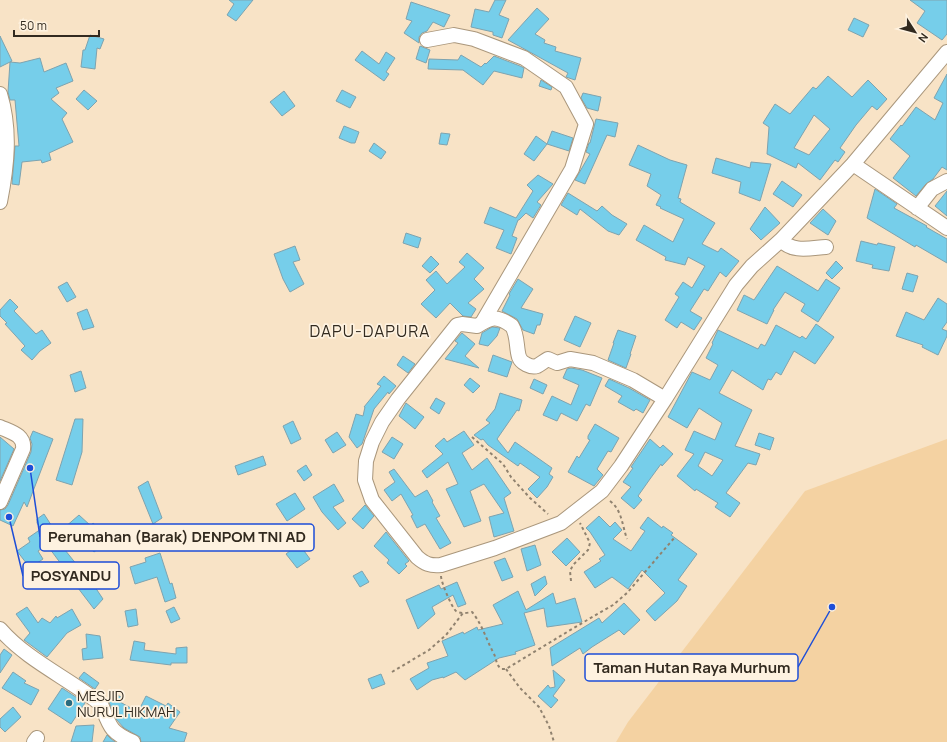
<svg xmlns="http://www.w3.org/2000/svg" width="947" height="742" font-family="Manrope,sans-serif">
<rect width="100%" height="100%" fill="#f8e3c6"/>
<path fill="#f4d2a2" d="M947 439V742H616L628 722 805 491Z"/>
<path fill="#76ceea" stroke="#7ea3af" fill-rule="evenodd" d="M229 0H253L236 21 227 15 234 4Z
M495 0H506L499 15 509 19 502 38 493 35V32L471 27 475 9 489 12Z
M910 0H947V34L942 40 917 23 925 11Z
M411 2 450 15 444 27 433 22 427 31 422 33 419 37V43L404 33 412 21 406 19Z
M537 8 549 19 535 34 545 40 544 43 556 47 555 51 581 58 575 80 566 77 568 73 508 40Z
M854 18 869 25 863 37 848 30Z
M90 35 104 39 100 49 97 48 95 69 81 67 83 50H85Z
M0 36 12 61 0 67Z
M420 46 430 50 426 63 416 59Z
M362 51 379 64 386 52 395 58 386 72 389 74 384 81 355 60Z
M461 55 481 67 485 63 486 64 494 56 520 66 524 68 522 78 494 71 483 85 463 70 428 69 429 59 458 60Z
M40 58 44 72 66 63 73 81 56 88 59 93 51 99 67 113 62 119 73 142 49 153 51 160 42 163 41 160 22 162 19 185 12 184 15 146H19L15 100H10L8 92 10 62 20 63Z
M947 74V170L942 167 933 179 926 184 916 196 893 178 910 156 890 139 901 125 902 126 916 107 935 120 943 103 934 98Z
M828 76 852 97 868 80 887 99 877 110 872 106 856 125 840 148 845 152 838 162 835 160 820 180 798 163 796 168 767 154 769 127 763 123 775 104 790 114 813 87 816 89ZM814 115 830 129 809 155 794 148Z
M541 80 552 87 551 90 539 86Z
M84 90 97 101 88 110 76 99Z
M342 90 356 97 350 108 336 101Z
M284 91 295 106 282 116 270 102Z
M583 93 601 97 598 111 587 108 581 98Z
M596 119 618 123 615 137 607 135 585 184 575 180 590 154 586 152 589 143H590Z
M344 126 359 132 355 143H351L339 138Z
M552 131 573 138 569 151 547 144Z
M441 133 450 134 447 145 439 144Z
M536 136 547 144 534 161 524 154Z
M374 143 386 152 381 159 369 151Z
M638 145 670 160 687 165 678 198 681 199 680 202 715 223 702 244 718 252 721 248 739 261 726 277 720 272 708 291 704 289 690 311 702 318 694 330 681 322 677 328 665 320 679 297 675 294 683 282 692 288 705 266 688 257 685 265 665 260 666 257 636 240 644 225 673 242 684 219 660 208 661 207 656 205 661 195 647 186 651 174 629 165Z
M716 158 750 168 751 162 771 164 760 201 739 193 741 182 712 173Z
M538 175 553 184 537 202 541 205 533 218 526 213 519 220H518L512 236 517 238 511 254 496 248 504 230 484 223 490 207 516 218 533 191 527 185Z
M782 181 802 195 793 207 773 194Z
M875 189 897 204 894 208 927 226 926 227 947 239V263L916 245 915 247 867 218Z
M947 191V216L935 206Z
M568 193 597 211 602 206 612 215 627 224 619 235 608 231 580 209 577 215 561 205Z
M765 207 780 223 761 240 750 229Z
M823 209 836 221 828 235 810 223Z
M406 233 421 238 418 248 403 243Z
M861 241 877 245 878 243 895 247 889 271 872 268 873 265 856 261Z
M295 246 300 260 293 262 304 284 290 292 283 279 274 254Z
M467 253 484 268 474 279 484 289 468 303 476 309 471 317 463 316 450 303 436 318 421 304 435 290 426 280 436 271 447 284 465 267 459 262Z
M431 256 439 264 430 273 422 266Z
M836 261 843 268 832 279 826 273Z
M777 266 818 291 826 279 840 288 818 322 801 311 805 304 785 292 773 310H774L767 324 737 310 744 295 754 300Z
M907 273 918 276 913 292 902 289Z
M518 279 533 289 521 308 543 314 540 325H537L534 334 523 330 517 319 502 311 510 295 509 294Z
M67 282 76 297 67 302 58 287Z
M938 298 947 304V322L942 329 947 331V336L938 355 922 347 923 345 896 336 906 312 924 320Z
M10 299 18 307 14 311 36 334 42 330 51 343 40 351 32 360 21 350 25 346 5 324 7 323 0 316V310Z
M87 309 94 327 83 330 77 313Z
M575 316 591 323 580 347 564 340Z
M816 324 834 337 815 364 794 351 781 375 776 372 771 380 768 379 763 390 732 370 719 393 752 410 735 446 760 454 756 465 748 463 726 493 740 503 730 517 715 507 718 503 696 489 695 491 677 476 694 454 685 450 694 431 715 440 722 423 699 408 687 428 668 417 692 372 710 380 718 365 706 358 713 344 712 343 718 330 758 349 761 344 765 346 776 325 800 338 802 336 806 339ZM705 452 723 460 712 476 698 466Z
M492 327 500 328 497 336 488 346 479 344 482 333Z
M618 330 636 336 630 354H631L626 368 608 360 614 343H613Z
M462 333 475 344 465 356 479 368 445 359 458 343 455 341Z
M493 355 512 362 507 377 488 371Z
M403 356 415 364 408 373 397 365Z
M571 368 582 370 602 378 590 406 586 404 577 421 561 413 557 421 543 415 552 396 571 405 579 385 563 378 567 369Z
M81 371 86 388 75 392 70 375Z
M384 376 396 386 389 394 388 392 374 409 362 444 357 448 349 437 356 414 363 416 365 407H364L381 386 377 384Z
M470 378 480 386 473 393 464 385Z
M534 379 547 385 543 394 530 388Z
M609 379 629 388 650 400 643 413 636 409 634 411 618 402 622 396 605 386Z
M500 393 522 400 519 411 517 410 497 439 508 453 515 442 552 468 549 474 553 477 547 487 537 498 528 489 540 477 520 463 518 466 488 445 483 439 481 440 474 435 490 423 486 420 495 409Z
M436 398 445 403 439 414 430 408Z
M406 403 424 417 415 429 399 416Z
M75 419H83L82 452 72 485 56 480Z
M293 421 301 439 291 444 283 426Z
M595 424 619 438 611 452 608 451 597 469 603 475 594 486 568 472 577 456 579 458 590 440 588 439V436Z
M33 431 53 439 27 507 24 502 13 526 0 520V510L5 509 8 505 31 452 32 444 30 438Z
M464 431 474 445 462 453 472 470 487 458 511 493 504 498 514 531 494 537 489 517 504 513 484 484 470 491 481 521 464 527 446 489 458 484 448 462 427 478 422 471 443 454 435 446 444 438 447 442Z
M337 432 346 445 333 453 325 440Z
M759 433 774 438 770 450 755 445Z
M0 437 14 449 0 481Z
M392 437 403 444 394 459 382 452Z
M650 439 660 448 663 445 673 454 662 466 661 464 650 479 638 496 642 500 634 509 621 498 631 487 623 482 633 468 631 467Z
M263 456 266 465 238 475 235 466Z
M306 465 312 475 304 481 297 471Z
M394 469 415 497 427 490 433 501 432 502 440 516 436 518 451 543 440 549 425 524 417 528 411 516 413 515 401 494 392 501 384 490 395 482 389 472Z
M148 481 162 518 153 524 138 487Z
M334 484 344 501 333 507 346 523 338 530 322 512 313 497Z
M295 493 305 509 287 521 276 504Z
M365 505 374 516 363 529 352 519Z
M44 514 57 534 79 515 91 526 93 523 103 532 105 530 113 538 94 552 79 538 65 550 77 565 67 572 47 545 38 551 43 559 30 568 17 551 30 542 28 538 41 529 37 523V519Z
M599 516 610 527 615 522 622 530 613 539 631 551 645 531 640 528 648 517 662 528 663 526 673 533 671 535 697 554 678 580 687 586 677 601 655 621 646 611 665 593 642 570 628 589 612 577 595 588 584 572 601 561 599 559 605 555 590 532 586 528Z
M386 532 409 561 405 564 407 566 399 574 387 563 389 560 374 546Z
M567 538 580 552 566 566 552 552Z
M299 544 310 559 297 568 286 554Z
M535 545 541 565 527 571 521 549Z
M160 553 170 584 172 583 176 598 165 602 157 577 135 584 130 567 146 562 145 558Z
M505 558 513 577 502 581 494 562Z
M362 571 369 582 360 587 353 576Z
M545 576 547 584 535 596 531 584Z
M89 578 103 599 94 609 78 588Z
M457 582 466 604 458 607 453 595 432 607 435 614 418 629 406 600 439 585 441 589Z
M518 591 526 610 553 593 556 604 575 598 582 622 547 627 544 608 524 613 535 645 515 652 516 654 499 658 465 680 456 672 443 678V677L432 680 417 690 410 679 429 668 427 663 448 656 442 641 463 632 464 634 477 627 478 630 503 624 493 605Z
M624 603 640 620 624 635 619 630 592 647 583 654 580 648 552 666 550 648 599 618 602 623Z
M27 607 38 623 42 618 50 623 56 616 57 618 72 609 81 625 67 633 47 657 24 640 30 633 16 614Z
M174 607 180 619 171 623 166 611Z
M136 609 138 625 128 627 125 611Z
M86 634 100 636 103 658 83 660 82 649 87 648Z
M134 641 145 643 144 650 176 654V648L187 647V663H171V665L130 660Z
M4 649 12 655 0 673V655Z
M553 670 565 680 553 696 558 700 551 708 538 696 548 685 550 688 555 687Z
M13 672 26 681 24 683 39 690 31 705 2 688Z
M84 672 99 683 95 689 79 678Z
M381 674 385 684 372 689 368 679Z
M62 688 85 703 71 724 48 709Z
M113 694 122 697 120 702 138 712 146 696 166 706 168 703 180 712 169 728 187 733 184 742H141L140 737 124 728 116 719V718L119 712 112 710 109 702Z
M13 707 21 717 5 732 0 727V719Z
M94 725 92 742H71L76 726Z
M107 735 110 738 115 742H103Z"/>
<g fill="none" stroke-linecap="round" stroke-linejoin="round">
<defs>
<path id="minor" d="M427 40 454 35 474 39 524 58 566 87 586 124 572 169 482 323
M0 94C11 130 7 166 0 202
M853 164 947 228
M917 208 932 189 947 181
M781 240C793 253 810 248 826 247
M665 399 633 380 593 363 570 359 557 363 548 359C544 361 541 364 537 366 531 368 521 363 519 357 516 347 518 336 512 326 497 315 491 317 477 326L462 324 457 325 398 399 382 422 372 442 366 461 365 480 372 500 417 557C425 564 430 566 441 565L495 548 561 523 602 491 621 466 665 399 736 285 752 266 781 240 853 164 947 52
M0 427C11 432 25 435 23 449L0 502
M0 629C27 660 66 677 98 702L101 704C110 727 110 732 133 742
M34 742 37 738"/>
</defs>
<use href="#minor" stroke="#aa977c" stroke-width="16"/>
<path stroke="#90826f" stroke-width="2" stroke-dasharray="3 3" stroke-linecap="butt" d="M472 437 503 464 511 477 530 498 548 514
M610 501C622 510 622 525 627 539
M441 576C441 582 452 608 456 611 460 614 467 613 472 612 482 624 486 639 493 652 497 659 495 663 501 669H506L577 626 613 605 627 593 675 537
M571 581 570 571 573 565 588 550 590 543 580 523
M506 669 520 688 539 707 549 726 554 742
M392 672 429 650 446 635 463 613"/>
<use href="#minor" stroke="#fff" stroke-width="14"/>
</g>
<circle fill="#296b7e" stroke="#fef2e0" stroke-width="1.5" cx="69" cy="703" r="4"/>
<g text-anchor="middle" dominant-baseline="central" stroke-width="3.5" stroke-linejoin="round" paint-order="stroke">
<g font-size="14" fill="#322a1f" stroke="#fef2e0" text-anchor="start">
<text x="77" y="695">MESJID<tspan x="77" dy="16">NURUL HIKMAH</tspan></text>
</g>
<g font-size="16" letter-spacing="1" fill="#322a1f" stroke="#fef2e0">
<text x="370" y="331">DAPU-DAPURA</text>
</g>
</g>
<path fill="none" stroke="#1d4ed8" stroke-width="1.5" d="M30 468L40 537M9 517L23 576M832 607L798 667"/>
<g fill="#1d4ed8" stroke="#fef2e0" stroke-width="1.5">
<circle cx="30" cy="468" r="4"/>
<circle cx="9" cy="517" r="4"/>
<circle cx="832" cy="607" r="4"/>
</g>
<g fill="#fef2e0" stroke="#1d4ed8" stroke-width="1.5">
<rect x="40" y="524" width="274" height="27" rx="4"/>
<rect x="23" y="562" width="96" height="27" rx="4"/>
<rect x="585" y="654" width="213" height="27" rx="4"/>
</g>
<g font-size="15" text-anchor="middle" font-weight="bold" fill="#322a1f">
<text x="177" y="542">Perumahan (Barak) DENPOM TNI AD</text>
<text x="71" y="581">POSYANDU</text>
<text x="692" y="673">Taman Hutan Raya Murhum</text>
</g>
<g transform="translate(915 32) rotate(126)" stroke="#fef2e0" stroke-width="3" paint-order="stroke">
<path d="M0-3L7 15L0 10L-7 15Z" fill="#322a1f"/>
<text y="-6" font-size="11" font-weight="bold" text-anchor="middle" fill="#322a1f">N</text>
</g>
<path d="M14 30v6h85v-6" fill="none" stroke="#322a1f" stroke-width="2"/>
<text x="20" y="30" font-size="12" fill="#322a1f" stroke="#fef2e0" stroke-width="3" paint-order="stroke">50 m</text>
</svg>
